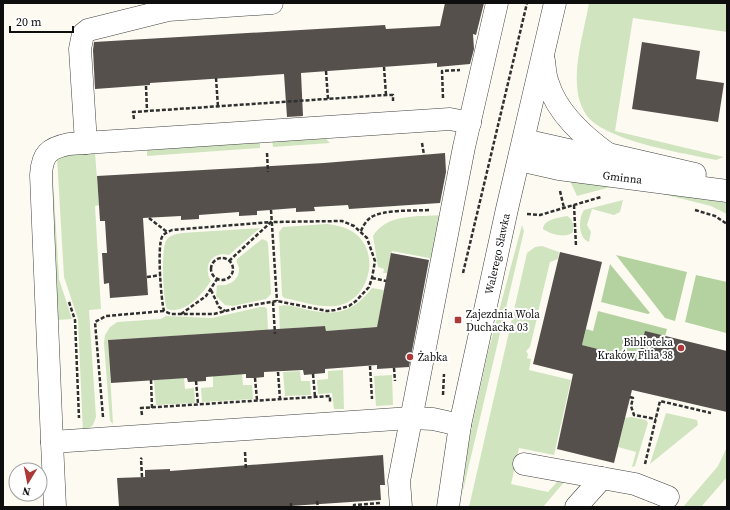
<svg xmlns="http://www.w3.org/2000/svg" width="730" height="510" font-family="'Source Serif 4',serif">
<rect width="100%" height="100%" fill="#fdfbf1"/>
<path fill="#d0e4bf" d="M589 3H727V32L633 18 615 131 724 157 716 160C684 153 608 142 587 116 583 110 579 101 578 94 573 65 584 32 589 3Z
M322 135 330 143 273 147 272 139Z
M260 140V148L147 156V147Z
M95 153 99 205 95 206 101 309 89 310 96 417 93 425 83 433 78 319 64 277 57 157 62 154Z
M52 163 59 279 72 319 56 320Z
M570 181 622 184 577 196Z
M626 185 727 203V214L711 206Z
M623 200 620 212 614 215 592 209 587 225 591 232 589 242C578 239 578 218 584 210Z
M443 215 434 259 392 251 387 273H383L384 269 378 267 373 236C387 213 418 217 443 215Z
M567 216C573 219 574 226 573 232 566 239 550 234 543 229 544 219 558 218 567 216Z
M327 224C336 225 345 227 353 232 382 251 370 301 336 306 319 308 301 301 284 298L282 295 279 232 283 227Z
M522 225 524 231 462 495 469 440 488 352Z
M260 228 229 255C212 251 202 266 211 281 203 293 185 315 167 309 163 300 161 250 166 241 169 235 176 234 182 233Z
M262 239 267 241 268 244 271 294 266 299 233 306 225 305 216 296 217 285C228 287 240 280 239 268 238 264 236 262 237 259Z
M542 246 559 252 558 259 550 262 538 312 535 313 537 318 530 347 526 351 528 354 527 358 531 359 529 370 571 380 554 455 519 448 511 484 548 492 559 480 565 481 543 507H469L527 253 535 247Z
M372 288 384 290 377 327 326 331 325 326 295 328V332L280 333 279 306C287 304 296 307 304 309 334 316 352 314 372 288Z
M260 307H265L267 309 268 330 108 340 113 424 110 421 104 343 105 335 110 327 117 322 161 319 166 316 212 318Z
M343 370 344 409H334L332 393 318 394 317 380 328 379V371Z
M300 371 301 381H310L311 395 285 396 283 372Z
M242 374 243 385H252L253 399 202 402 201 388 213 387V376Z
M392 375 393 405 376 406 374 376Z
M184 378 185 389 194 388 195 403 156 405 154 380Z
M666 413 697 420 698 425 650 464Z
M631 417 646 420 648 423 635 466 632 467 636 452 618 447 625 418Z
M727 447V477L701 507H683L718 466Z"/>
<path fill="#b4d2a0" d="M616 255 687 272 675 321 665 318Z
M610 264 650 313 648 314 601 302Z
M696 275 727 282 726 333 685 322Z
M598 311 667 329 665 336 638 359 582 345 586 329 593 331Z"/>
<path fill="#55504c" d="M445 3H484L476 35 473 34 474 49 470 64 437 67V63L301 73 303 116 287 117 284 74 150 83V85L95 89 93 50 94 42 385 25 386 29 440 26Z
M642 42 700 51 696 79 724 83 718 122 632 109Z
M445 153 446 172 440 203 349 209 348 205 314 207 315 211 296 212V208L257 211V215L239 216V212L199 215V219L181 220V216L143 218 148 295 110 298 109 283 104 284 102 253H107L105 221H100L97 176 324 163Z
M560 252 602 262 582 345 638 359 645 331 727 351V412L632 390 614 463 557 449 573 374 533 364Z
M391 253 429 260 409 367 377 369V365L325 369V373L304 375 303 370 264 372V377L255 378H246V374L206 377V381L188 382 187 378 111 383 108 340 325 326 326 331 377 327Z
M383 455 385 485H380L381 500 275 507H119L117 478 145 477V470L170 469V471Z"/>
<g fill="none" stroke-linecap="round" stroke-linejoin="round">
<defs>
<g id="minor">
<path d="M544 61C545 68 545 76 548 83 557 113 583 136 608 154"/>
<path d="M524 140 586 154H608L695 174"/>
<path d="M86 143 80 49 83 34 88 30 168 10 272 3"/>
<path id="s1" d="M519 160 559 169 727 191"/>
<path d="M460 425 433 419 411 418 52 442 41 175C42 154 49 148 69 144L450 119 470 123"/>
<path d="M52 442 55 507"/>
<path d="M524 464 635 484 668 497"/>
<path d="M401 507 399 481 464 147 497 3"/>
<path id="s2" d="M448 507 460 425 507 209 555 3"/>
<path d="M576 507 602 478"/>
</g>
</defs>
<use href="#minor" stroke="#414141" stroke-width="23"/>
<path stroke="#303030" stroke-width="2.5" stroke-dasharray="4 2" stroke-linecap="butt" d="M384 67 386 95
M326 71 328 99
M216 78 218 107
M146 86 147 111
M443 98 442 71 460 70
M134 119 133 112 386 95H393V101
M422 143 424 155
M267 153 268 172
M560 191 564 208
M574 205 576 246
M271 210 277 301
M695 210 715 216 727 224
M527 214 540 215 601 197
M149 218 167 232
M361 231C363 226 366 221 370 218 382 209 415 211 430 210
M211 269a11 11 0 1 1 22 0a11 11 0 1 1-22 0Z
M229 261 271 222 342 221 354 226 367 238 375 261 372 278 369 287 356 301 349 306 335 310 327 311 277 301 241 307 214 314H171L164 311C161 300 157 247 162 237 164 233 168 232 172 230L271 222
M463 273 527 3
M147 277 161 275
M372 278 386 281
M211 290 219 307 225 311
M69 302 75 320 79 418
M273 302 275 334
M181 314 206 296 217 279
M370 366 372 399
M394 368 395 381
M278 372 280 399
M313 374 315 397
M255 378 257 400
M151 380 152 408
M196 381 198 404
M443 395 444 374
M630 397 633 398 631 406 634 415 656 419
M142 415 141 408 330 396V403
M103 417 95 322 106 316 164 311
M245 452 246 470
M645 464 660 401 711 413
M142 477 141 459 142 458
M317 501 318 507
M291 503V507
M249 506V507
M354 507V505L380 503"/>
<use href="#minor" stroke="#fff" stroke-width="22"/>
</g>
<g fill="#ac3938" stroke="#fff" stroke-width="1.5">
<rect x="454" y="316" width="8" height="8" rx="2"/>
<circle cx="681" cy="348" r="4"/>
<circle cx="410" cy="357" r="4"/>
</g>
<g text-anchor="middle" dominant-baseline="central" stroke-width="4" stroke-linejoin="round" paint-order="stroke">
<g font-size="11" fill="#0e0e0e" stroke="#fff">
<text stroke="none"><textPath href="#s1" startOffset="105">Gminna</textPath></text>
<text stroke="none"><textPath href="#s2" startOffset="258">Walerego Sławka</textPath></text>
</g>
<g font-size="11" fill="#0e0e0e" stroke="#fff" text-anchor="start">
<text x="466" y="314">Zajezdnia Wola<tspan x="466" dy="13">Duchacka 03</tspan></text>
<text x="673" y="342" text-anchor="end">Biblioteka<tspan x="673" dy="13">Kraków Filia 38</tspan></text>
<text x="418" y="357">Żabka</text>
</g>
</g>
<rect width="730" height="510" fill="none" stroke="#0e0e0e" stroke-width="8"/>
<g transform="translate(28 482) rotate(190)"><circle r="19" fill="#ffffff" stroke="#9f9f9f"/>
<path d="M0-3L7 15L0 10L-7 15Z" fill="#ac3938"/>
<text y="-6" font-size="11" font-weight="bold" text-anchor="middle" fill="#0e0e0e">N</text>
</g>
<path d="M10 26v6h63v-6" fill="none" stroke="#0e0e0e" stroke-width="2"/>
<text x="16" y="26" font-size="12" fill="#0e0e0e" stroke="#ffffff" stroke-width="3" paint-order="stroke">20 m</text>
</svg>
